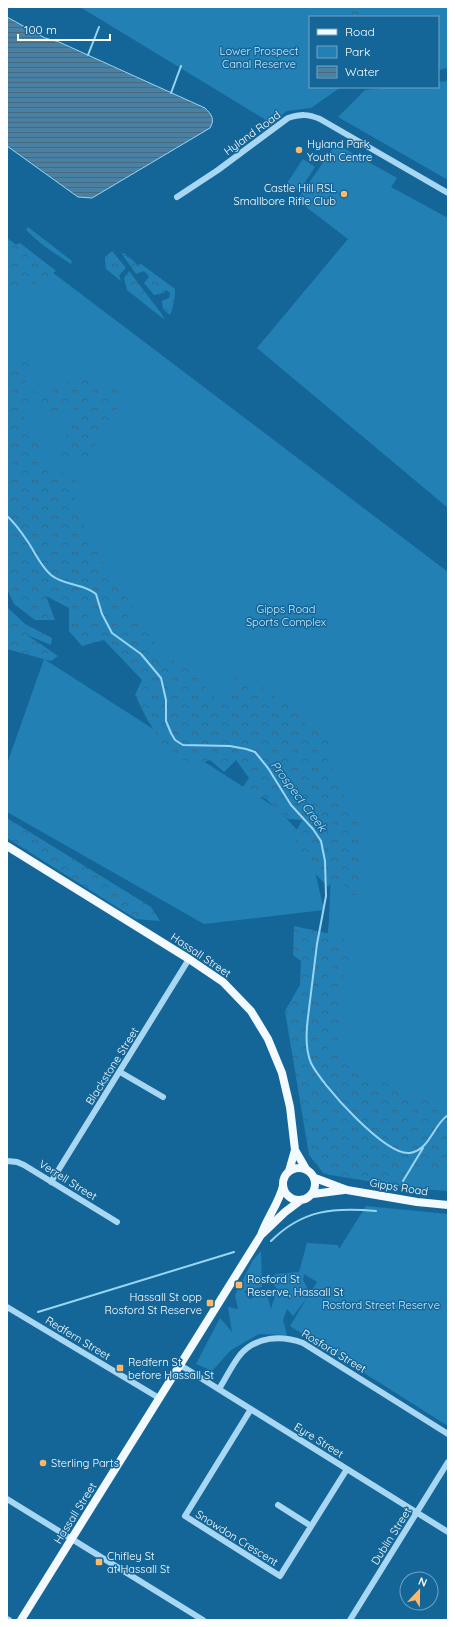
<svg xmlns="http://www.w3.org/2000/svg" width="455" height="1627" font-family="Quicksand,sans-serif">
<defs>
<pattern id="forest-crowns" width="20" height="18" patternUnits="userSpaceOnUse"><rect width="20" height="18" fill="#2380b5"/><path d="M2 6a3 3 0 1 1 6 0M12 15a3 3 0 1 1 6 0" fill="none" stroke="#356986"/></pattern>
<pattern id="water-rules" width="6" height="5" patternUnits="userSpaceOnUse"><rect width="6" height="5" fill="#4981a4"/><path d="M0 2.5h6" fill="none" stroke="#4a697c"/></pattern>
</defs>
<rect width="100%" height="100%" fill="#146698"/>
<path fill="#2380b5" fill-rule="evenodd" d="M80 7H448V68L438 70V17H310V87H341L311 108 287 111 271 123Z
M448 81V180L338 117 365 90 393 87H438V82Z
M336 144 397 178 391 187 448 218V508L257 348 348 239 297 200Z
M303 159 315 167 299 191 287 183Z
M28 227 72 261 71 264C55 254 39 243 26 230Z
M7 238 448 572V1191L407 1188 326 1171 315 1053 329 920 331 872 300 805 176 714 7 507Z
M44 659 278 809 308 842 324 910 204 924 7 812V764Z
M366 1206 448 1214V1426L290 1326 307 1298 293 1316 287 1309 283 1320 287 1335 259 1334 231 1350 212 1371 196 1364 220 1318 232 1332 228 1307 238 1309 235 1295 253 1260 261 1251 262 1287 244 1291 250 1299 266 1291 271 1309 277 1289 269 1279 276 1274 299 1272 307 1243 338 1245 339 1249ZM304 1274 317 1282 310 1293 303 1280Z"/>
<path fill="url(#forest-crowns)" d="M345 7H372L355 17Z
M7 241 13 246 20 243 56 271 16 295 7 291Z
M112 251 126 268 119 275 121 281 106 269 105 257Z
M124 253 138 265 141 264 175 289C175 296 173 309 170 315L163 309 162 301 169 298 170 293 166 290 164 293 154 295 144 283 149 277 144 271 136 274 122 254Z
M129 271 161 313 165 320 127 290 124 278Z
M7 359 32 362 24 389 48 394 77 375 99 386 127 393 97 444 93 458 57 464 74 408 51 420 42 400 20 411 40 442V458L77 481 75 508 108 571 155 637 157 653 189 667 210 693 226 706 235 677 246 686 257 682 277 698 300 709 307 727 331 739 333 772 344 791 347 811H359V875L356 899 336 877 328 887 300 858 294 836 302 820 288 819 265 798 238 794 249 778 236 760 224 772 210 760 192 766 167 751 147 719 135 695 142 680 104 640 82 646 69 631V608L46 596 55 620H35L14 604 7 589Z
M7 607 25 624 52 638 51 645 27 635 58 656 51 661 7 649Z
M7 818 151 907 160 921 136 919 7 838Z
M294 926 344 937 351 959 341 985V1054L356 1071 424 1099 448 1105V1170L406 1173 393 1185 324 1174 309 1155 285 1011 300 985 301 961 293 955Z"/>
<path fill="url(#water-rules)" stroke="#99d5f5" d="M7 17 45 38 59 42 205 108C212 115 215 119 210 128L92 198 78 197 7 146Z"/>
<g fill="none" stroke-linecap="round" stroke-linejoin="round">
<path stroke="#99d5f5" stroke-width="2" d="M88 55 99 27
M171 93 181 66
M7 516C15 523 22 533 28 542 36 554 40 565 51 575 64 586 83 583 96 594L102 614 112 633 141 654 161 678 166 700V721L171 733 175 740 183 745 230 746 246 749 255 752 268 768 291 805 313 829 321 841 325 861 326 896 317 944 308 1017C306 1032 305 1049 311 1063 321 1084 385 1156 410 1153 430 1150 433 1125 448 1115
M403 1181 423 1148
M271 1241C302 1210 333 1207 376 1211
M38 1312 234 1252"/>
<path stroke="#a7d7f2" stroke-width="6" d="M177 197 218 170 288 118C301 114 308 114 320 119L448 193
M120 1072 163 1097
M7 1161 17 1162 24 1165 117 1222
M51 1182 189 959
M7 1307 159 1398
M180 1365 448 1532
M219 1389C226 1378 232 1365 240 1355 256 1336 282 1335 303 1343L448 1434
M251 1409 185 1516 280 1576 347 1469
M7 1499 203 1620
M278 1505 311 1526
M7 1619 9 1620
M350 1620 448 1462"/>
<path stroke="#f2f9ff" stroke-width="8" d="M7 846 189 959 223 982 251 1011 268 1039 282 1073 290 1107 295 1150 306 1169
M283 1184a16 16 0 1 1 32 0a16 16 0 1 1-32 0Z
M289 1171 295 1150
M315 1178 347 1190 417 1202 448 1205
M313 1194 344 1190
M262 1234 285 1212 301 1200
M21 1620 261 1235C267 1218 279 1203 283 1186"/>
</g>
<g fill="#ffb868" stroke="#146698" stroke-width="1.5">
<circle cx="299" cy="150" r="4"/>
<circle cx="344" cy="194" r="4"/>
<rect x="235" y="1281" width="8" height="8" rx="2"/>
<rect x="206" y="1299" width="8" height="8" rx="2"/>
<rect x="116" y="1364" width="8" height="8" rx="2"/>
<circle cx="43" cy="1463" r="4"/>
<rect x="95" y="1558" width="8" height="8" rx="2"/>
</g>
<g text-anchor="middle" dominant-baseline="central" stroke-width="3" stroke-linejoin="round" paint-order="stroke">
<g font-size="11" fill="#ceecfd" stroke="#146698">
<text x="259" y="51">Lower Prospect<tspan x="259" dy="13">Canal Reserve</tspan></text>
<text x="286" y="609">Gipps Road<tspan x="286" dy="13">Sports Complex</tspan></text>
<text x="381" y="1305">Rosford Street Reserve</text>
</g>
<g font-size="11" fill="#fff" stroke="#146698">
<text transform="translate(252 133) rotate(-36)">Hyland Road</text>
<text transform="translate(201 955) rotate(34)">Hassall Street</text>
<text transform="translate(112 1066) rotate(-58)">Blackstone Street</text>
<text transform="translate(68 1180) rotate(32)">Verrell Street</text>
<text transform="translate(399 1187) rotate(9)">Gipps Road</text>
<text transform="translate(78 1338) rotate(31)">Redfern Street</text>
<text transform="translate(334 1351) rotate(31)">Rosford Street</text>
<text transform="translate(319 1440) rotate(32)">Eyre Street</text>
<text transform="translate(75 1513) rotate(-58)">Hassall Street</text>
<text transform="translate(391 1536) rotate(-58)">Dublin Street</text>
<text transform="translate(237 1538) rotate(32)">Snowdon Crescent</text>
</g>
<g font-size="11" fill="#fff" stroke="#146698" text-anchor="start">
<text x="307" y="144">Hyland Park<tspan x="307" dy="13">Youth Centre</tspan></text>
<text x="336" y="188" text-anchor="end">Castle Hill RSL<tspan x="336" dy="13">Smallbore Rifle Club</tspan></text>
<text x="247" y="1279">Rosford St<tspan x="247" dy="13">Reserve, Hassall St</tspan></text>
<text x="202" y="1297" text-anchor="end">Hassall St opp<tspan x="202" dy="13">Rosford St Reserve</tspan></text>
<text x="128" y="1362">Redfern St<tspan x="128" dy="13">before Hassall St</tspan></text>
<text x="51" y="1463">Sterling Parts</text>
<text x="107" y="1556">Chifley St<tspan x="107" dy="13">at Hassall St</tspan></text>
</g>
<g font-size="12" font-style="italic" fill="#b7e2f9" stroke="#146698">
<text transform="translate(299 796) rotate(53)">Prospect Creek</text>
</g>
</g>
<rect width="455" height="1627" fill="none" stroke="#ffffff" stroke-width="16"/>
<rect x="309" y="16" width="130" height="72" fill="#146698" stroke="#72a3c1"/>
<rect x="317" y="29" width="20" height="6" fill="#f2f9ff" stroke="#72a3c1"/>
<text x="345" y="36" font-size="12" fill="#ffffff">Road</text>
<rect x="317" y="46" width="20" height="12" fill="#2380b5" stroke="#72a3c1"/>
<text x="345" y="56" font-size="12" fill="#ffffff">Park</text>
<rect x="317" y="66" width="20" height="12" fill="url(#water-rules)" stroke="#72a3c1"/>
<text x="345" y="76" font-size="12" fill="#ffffff">Water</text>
<g transform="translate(419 1591) rotate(22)"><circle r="19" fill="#146698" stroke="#72a3c1"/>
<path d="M0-3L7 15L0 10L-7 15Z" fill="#ffb868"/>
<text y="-6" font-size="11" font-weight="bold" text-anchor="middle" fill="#ffffff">N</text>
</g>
<path d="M18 34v6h92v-6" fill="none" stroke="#ffffff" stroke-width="2"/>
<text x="24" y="34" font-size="12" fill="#ffffff" stroke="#146698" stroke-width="3" paint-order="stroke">100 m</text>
</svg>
